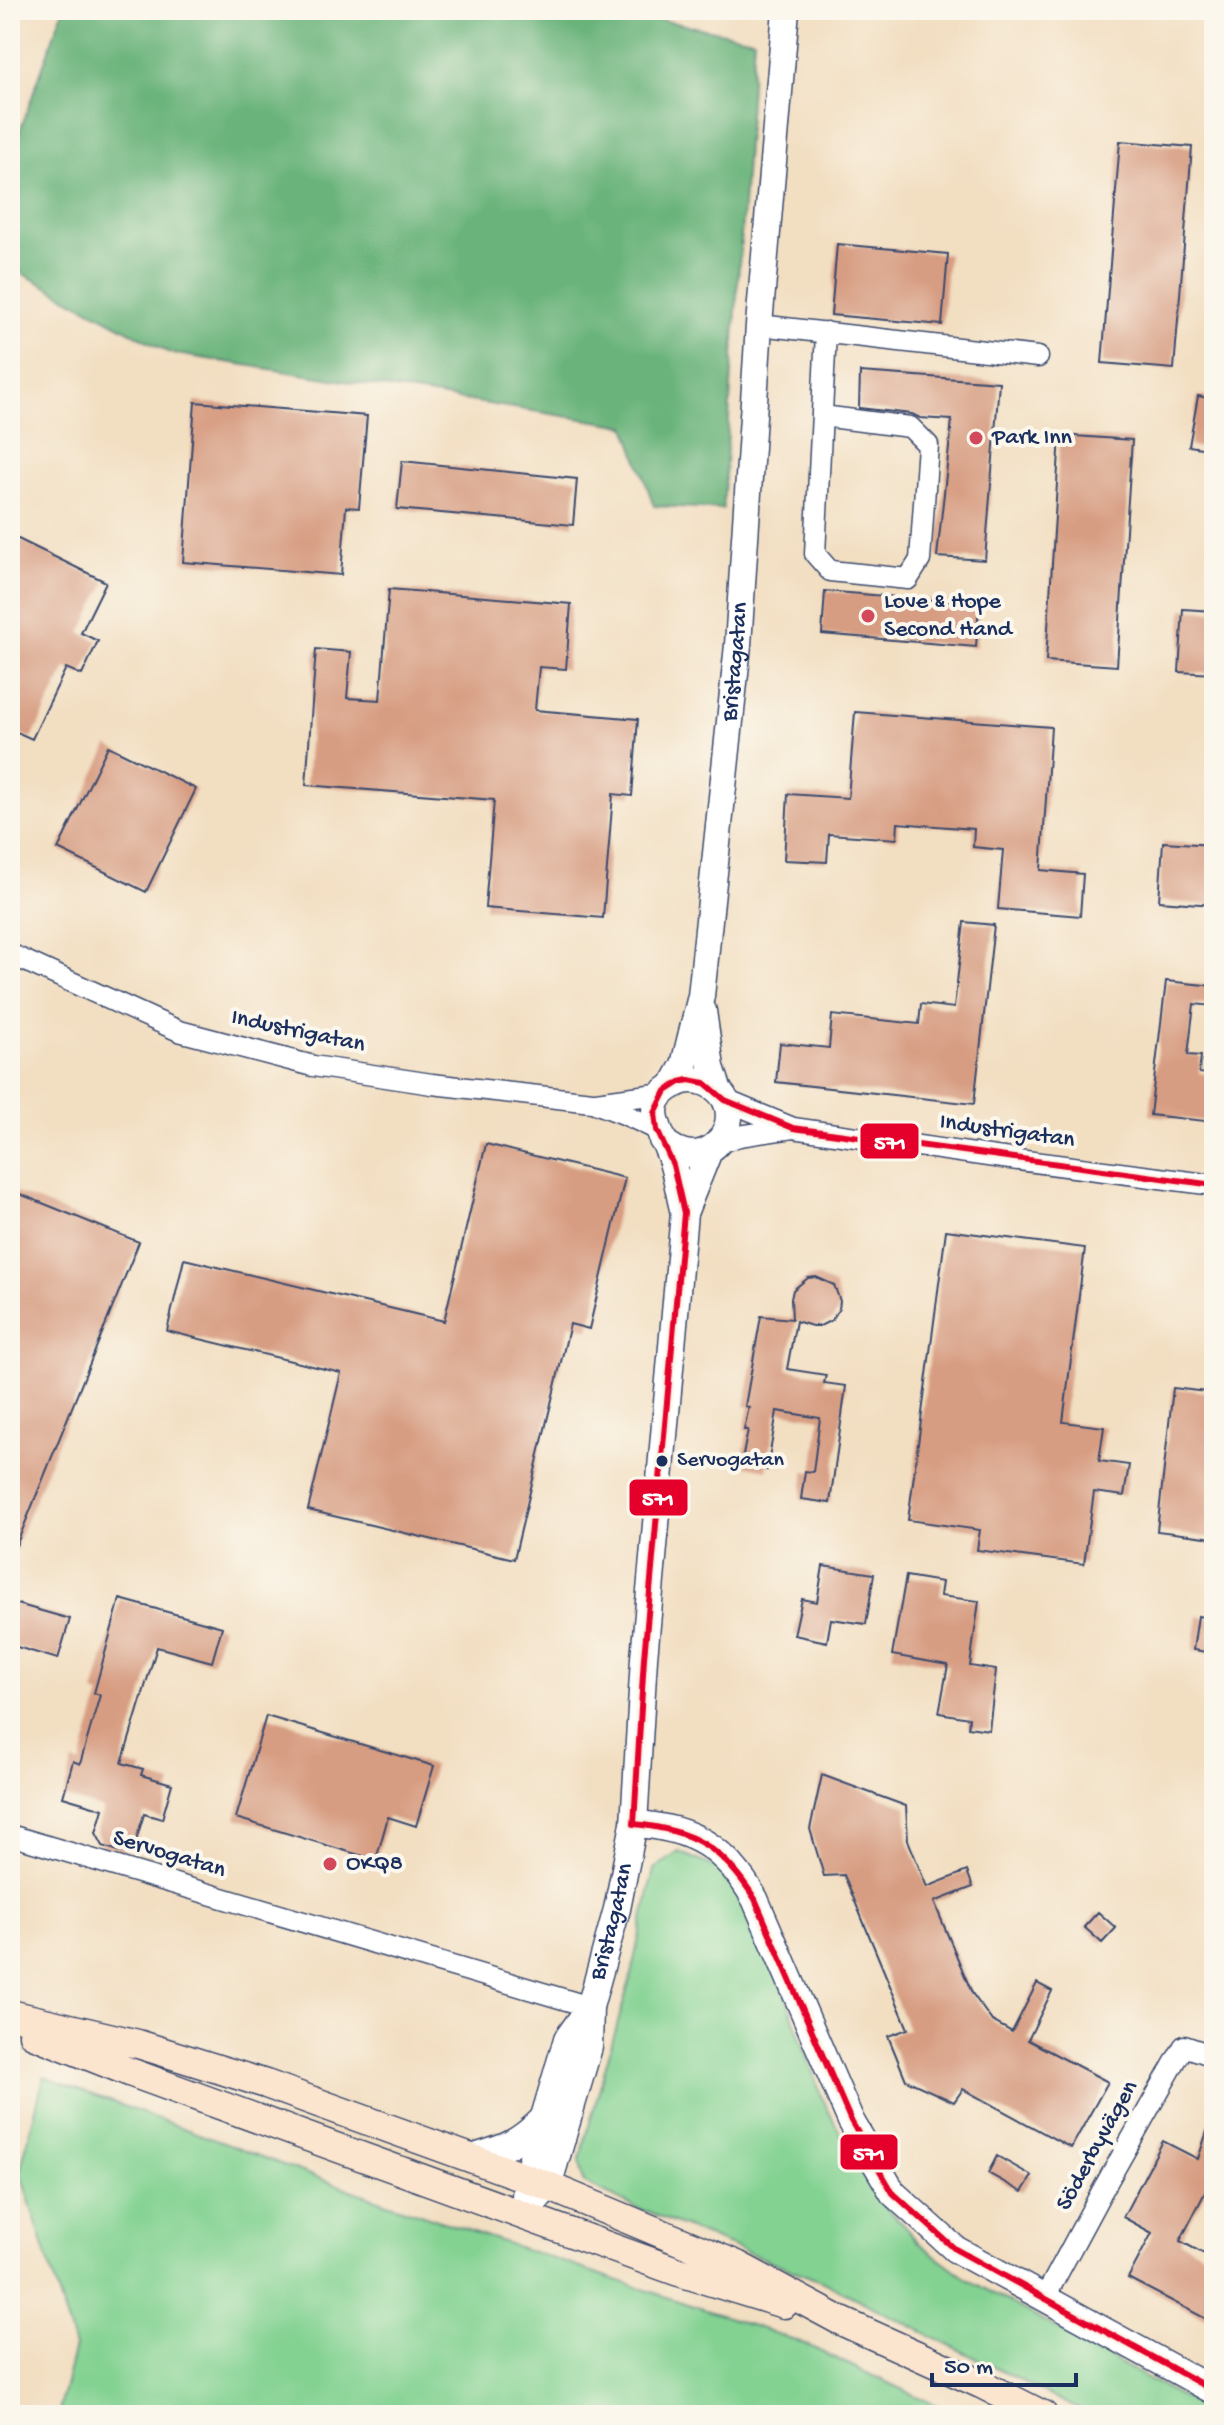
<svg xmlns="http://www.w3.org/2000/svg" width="1224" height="2425" font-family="'Gochi Hand',sans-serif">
<rect width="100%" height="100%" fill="#fbf7ec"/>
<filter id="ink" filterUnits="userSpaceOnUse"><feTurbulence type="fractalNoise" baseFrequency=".0125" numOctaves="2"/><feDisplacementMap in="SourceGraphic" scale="16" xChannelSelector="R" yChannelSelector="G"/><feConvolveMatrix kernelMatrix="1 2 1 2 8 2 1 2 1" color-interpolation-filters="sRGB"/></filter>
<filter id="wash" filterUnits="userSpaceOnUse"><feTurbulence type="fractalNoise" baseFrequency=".006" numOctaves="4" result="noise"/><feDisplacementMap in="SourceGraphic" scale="32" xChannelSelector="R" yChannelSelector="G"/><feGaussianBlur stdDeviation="1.8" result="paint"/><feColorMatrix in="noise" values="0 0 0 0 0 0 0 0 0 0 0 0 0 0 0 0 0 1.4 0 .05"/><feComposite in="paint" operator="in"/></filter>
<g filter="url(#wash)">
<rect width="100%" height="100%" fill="#f2dec1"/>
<path fill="#83d292" stroke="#4f8078" stroke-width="2" d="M679 1852 717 1868 755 1911 822 2098 859 2170 875 2194 919 2243 967 2279 1214 2415H1090L823 2282 641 2210 583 2182 580 2158 630 1979 654 1869Z
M44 2077 384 2202 798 2341 957 2415H58L75 2347 20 2171Z"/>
<path fill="#6ab47c" stroke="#42726d" stroke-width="2" d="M63 10H612L754 39 723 509 654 506 626 426 170 353 10 267V159Z"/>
<g id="blocks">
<path fill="#d79d82" d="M1120 141 1192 147 1174 369 1102 363Z
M837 244 948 254 942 325 831 315Z
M860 372 999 382 985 560 937 557 952 420 920 418 912 414 859 408Z
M1198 396 1214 399V450L1189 446Z
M195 402 367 416 359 508 346 507 341 575 183 562Z
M1060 435 1132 440 1117 666 1046 661Z
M402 461 577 479 573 525 397 509Z
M10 535 106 582 81 633 98 641 82 675 66 668 32 739 10 729Z
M389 589 571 604 566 669 539 667 535 710 638 719 632 796 613 794 603 918 485 908 494 800 306 785 316 649 351 652 347 698 380 700Z
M825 591 979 604 976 647 822 634Z
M1183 609 1214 611V674L1179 672Z
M855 712 1051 727 1041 870 1083 874 1080 916 998 909 1003 850 973 847 974 829 898 823 897 839 829 834 827 862 784 860 788 794 848 798Z
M108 746 196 789 146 892 58 849Z
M1163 842 1214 845V905L1159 901Z
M964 922 994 925 974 1104 776 1082 780 1043 829 1048 832 1015 919 1024 921 1004 954 1008Z
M1166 981 1214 986V1006L1194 1004 1188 1055 1201 1056 1199 1073 1214 1075V1122L1150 1115Z
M486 1144 625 1178 589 1329 570 1324 514 1559 308 1510 341 1373 167 1331 184 1259 444 1321Z
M10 1190 139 1242 11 1558H10Z
M946 1230 1085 1248 1063 1422 1104 1427 1099 1461 1129 1465 1124 1496 1094 1492 1084 1564 977 1550 980 1530 908 1520Z
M816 1277 834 1285 840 1301 839 1309 832 1320 820 1326H812L796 1321 787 1369 826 1375 824 1383 846 1386 830 1503 801 1499 805 1471 813 1472 820 1418 777 1411 767 1470 741 1465 748 1430H744L749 1407 745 1406 761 1316 792 1319 791 1299 793 1290 808 1278Z
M1173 1388 1214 1393V1538L1157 1531Z
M823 1566 874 1574 866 1624 831 1619 827 1642 794 1635 802 1599 817 1602Z
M906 1576 942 1582 940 1596 979 1601 970 1666 996 1670 989 1730 968 1727 969 1718 939 1713 948 1665 892 1655Z
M120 1599 222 1627 212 1662 157 1647 122 1763 143 1769 141 1775 172 1784 162 1819 144 1814 135 1844 121 1852 103 1846 96 1833 103 1809 63 1797 73 1761 80 1764 100 1695 94 1693Z
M10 1602 70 1619 58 1659 10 1645Z
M1198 1616 1214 1619V1653L1193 1650Z
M266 1716 434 1766 416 1826 388 1817 376 1860 236 1818Z
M822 1775 906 1806 908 1840 927 1887 967 1871 973 1887 934 1902 972 1993 992 2021 1012 2032 1037 1983 1052 1991 1028 2040 1108 2082 1071 2148 963 2089 954 2102 906 2080 888 2036 908 2029 844 1875 824 1876 810 1829Z
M1098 1912 1116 1928 1102 1943 1084 1927Z
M1211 2119 1214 2120V2175L1180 2241 1214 2259V2313L1210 2321 1128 2278 1152 2233 1123 2217 1163 2141 1198 2159Z
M997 2156 1032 2176 1022 2192 988 2173Z"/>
</g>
</g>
<g filter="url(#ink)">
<use href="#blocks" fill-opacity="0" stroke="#3b496d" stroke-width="2"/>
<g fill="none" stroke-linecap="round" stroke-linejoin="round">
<defs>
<path id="minor" d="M759 325 1038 357
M822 416 910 427 928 445 920 560 908 579 830 571 815 554 826 332
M10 954 179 1031 313 1066 432 1084 592 1102 624 1114 656 1129
M725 1100 793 1128 995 1157 1214 1185
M596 1102 664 1093
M719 1143 739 1136 793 1128
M10 1835 590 2007
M1044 2299 1101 2193 1184 2046 1214 2056"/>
<g id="tertiary">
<path d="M703 1011 711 1067 719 1091"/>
<path id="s1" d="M673 1085 684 1065 701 996 738 645 759 325 786 10"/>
<path d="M662 1140C712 1186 758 1105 706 1083 696 1079 685 1079 676 1084 637 1103 663 1133 671 1159 677 1176 679 1195 684 1213"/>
<path d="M634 1824C693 1827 726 1848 755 1899L851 2121 893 2193 955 2249 1214 2391"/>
<path d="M471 2158C505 2148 518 2144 544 2118"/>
<path d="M525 2198 526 2178 567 2039 590 2007"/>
<path id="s2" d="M524 2214 548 2186 589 2047 590 2007 617 1909 634 1824 644 1658 684 1213 709 1151"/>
</g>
<path id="secondary" d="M10 2014 138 2044 266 2084 548 2186 737 2265 839 2320 981 2384 1043 2415
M33 2034 132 2073 676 2271 784 2304"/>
</defs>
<use href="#minor" stroke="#3b496d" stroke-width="23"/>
<use href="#tertiary" stroke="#3b496d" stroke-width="29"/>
<use href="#secondary" stroke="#3b496d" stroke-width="31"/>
<use href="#minor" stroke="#fff" stroke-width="20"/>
<use href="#tertiary" stroke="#fff" stroke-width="26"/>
<use href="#secondary" stroke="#fce5cf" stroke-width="28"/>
<defs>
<path id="bus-1" d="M634 1824 644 1658 684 1213 673 1165 657 1130 655 1113 666 1091 680 1082 689 1080 705 1083 725 1100 793 1128 1214 1185
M634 1824C694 1830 723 1848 755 1899L851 2121 893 2193 955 2249 1214 2391"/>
</defs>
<use href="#bus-1" stroke="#fbf7ec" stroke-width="12"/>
<use href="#bus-1" stroke="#e4002b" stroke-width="6"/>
</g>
</g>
<g fill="#d1495b" stroke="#fbf7ec" stroke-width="3">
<circle cx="976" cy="438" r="8"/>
<circle cx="868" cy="616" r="8"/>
<circle cx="330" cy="1864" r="8"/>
</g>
<circle fill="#1b2f5e" stroke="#fbf7ec" stroke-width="3" cx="662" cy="1461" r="7"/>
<g text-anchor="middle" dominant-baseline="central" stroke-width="8" stroke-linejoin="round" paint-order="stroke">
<g font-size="22" fill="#1b2f5e" stroke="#fbf7ec" text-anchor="start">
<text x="677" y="1461">Servogatan</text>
</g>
<g font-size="24" fill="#1b2f5e" stroke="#fbf7ec" text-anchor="start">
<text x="992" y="438">Park Inn</text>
<text x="884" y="602">Love &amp; Hope<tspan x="884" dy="28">Second Hand</tspan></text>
<text x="346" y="1864">OKQ8</text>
</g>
<g font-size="24" fill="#1b2f5e" stroke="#fbf7ec">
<text stroke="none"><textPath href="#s1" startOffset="430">Bristagatan</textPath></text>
<text transform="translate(298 1032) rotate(12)">Industrigatan</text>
<text transform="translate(1007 1132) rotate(8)">Industrigatan</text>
<text transform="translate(169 1855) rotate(17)">Servogatan</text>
<text stroke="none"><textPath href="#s2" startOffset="310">Bristagatan</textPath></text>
<text transform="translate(1098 2146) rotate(-61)">Söderbyvägen</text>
</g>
</g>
<g stroke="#fbf7ec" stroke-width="3">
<rect x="859" y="1122" width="61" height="38" rx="8" fill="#e4002b"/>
<rect x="628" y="1478" width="61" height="39" rx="8" fill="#e4002b"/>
<rect x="839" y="2133" width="60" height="38" rx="8" fill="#e4002b"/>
</g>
<g font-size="22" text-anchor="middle" font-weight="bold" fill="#fff">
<text x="890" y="1149">571</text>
<text x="658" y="1505">571</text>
<text x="869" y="2160">571</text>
</g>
<rect width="1224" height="2425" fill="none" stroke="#fbf7ec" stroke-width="40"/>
<path d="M932 2373v12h144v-12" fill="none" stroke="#1b2f5e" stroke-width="4"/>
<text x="944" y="2373" font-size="24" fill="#1b2f5e" stroke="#fbf7ec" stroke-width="6" paint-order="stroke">50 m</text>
</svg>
